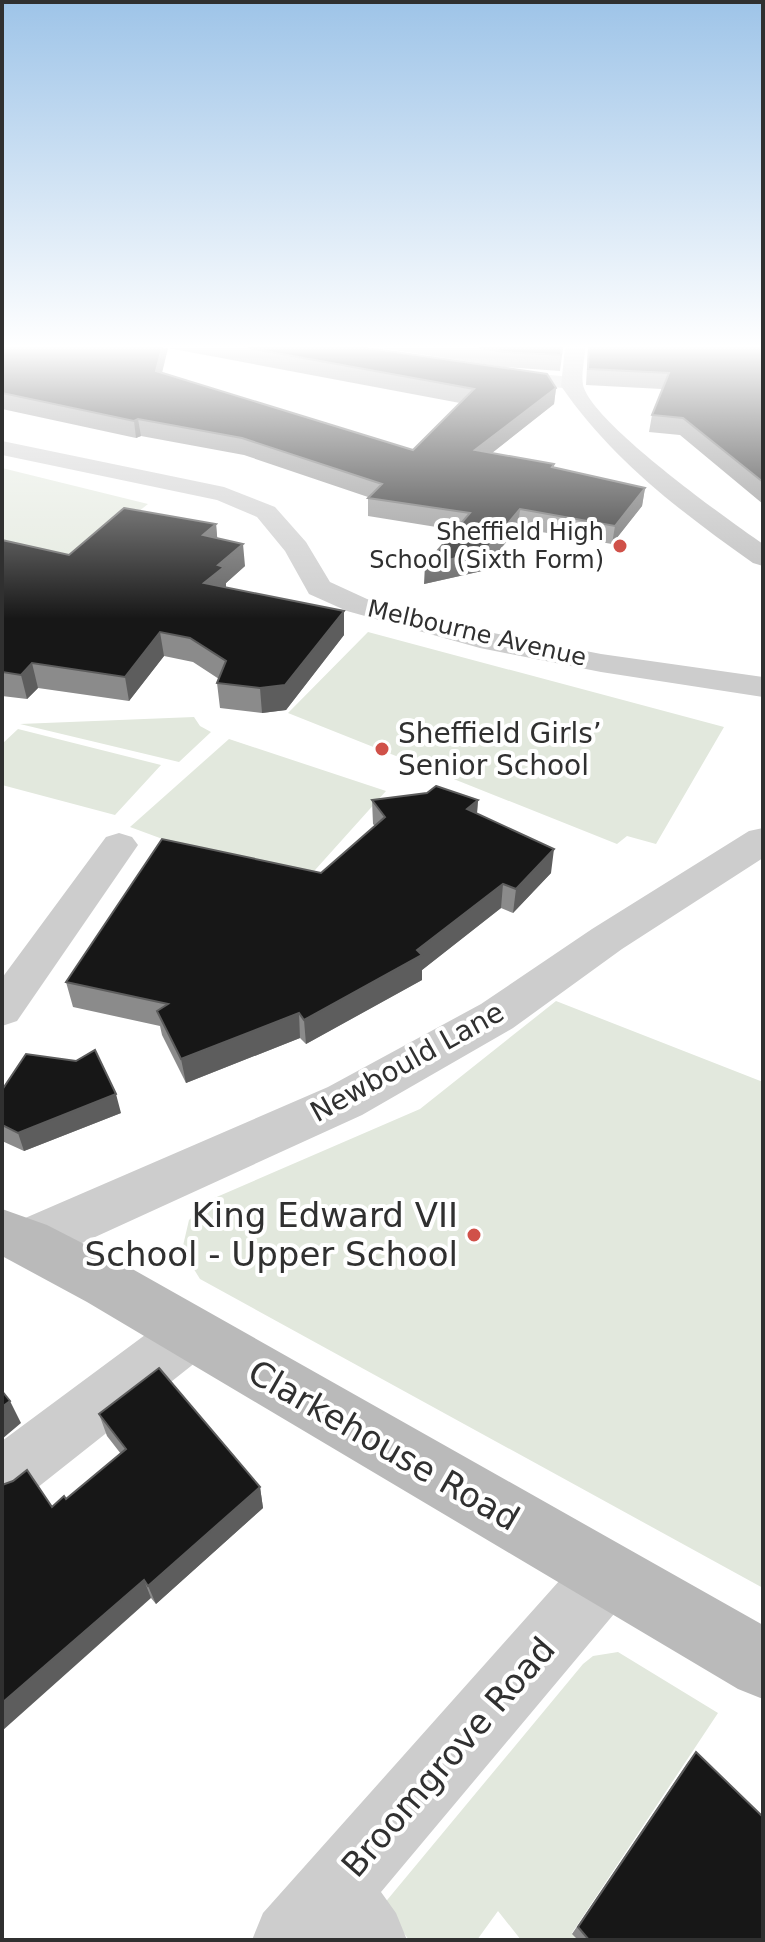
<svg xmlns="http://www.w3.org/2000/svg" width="765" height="1942" font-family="'DejaVu Sans',sans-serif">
<rect width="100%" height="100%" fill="#fff"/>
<path fill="#e2e8dd" d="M2 468 148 504 84 555 50 562 2 550Z
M368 632 724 727 656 844 627 836 617 844 288 713Z
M194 717 200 726 211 732 179 762 20 724Z
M18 729 161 765 115 815 2 785V744Z
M229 739 386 791 298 889 130 827Z
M556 1001 763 1082V1588L200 1279 182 1250 189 1220 212 1199 420 1109Z
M618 1652 718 1713 572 1933 578 1940H521L498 1911 477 1940H409L383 1905 583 1664 593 1656Z"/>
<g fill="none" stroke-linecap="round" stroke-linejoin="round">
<path fill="#cdcdcd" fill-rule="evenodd" d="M494 370 572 377 582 383 572 389 487 380 484 376 487 372Z
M2 441 224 487 275 507 306 542 330 582 367 599 483 631 601 654 763 677V697L601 672 480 648 347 611 309 594 285 551 257 517 217 500 2 455Z
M119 833 132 837 138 845 17 1021 2 1026V978L106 837Z
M191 1308 210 1315 218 1333 210 1351 23 1499 2 1508V1441L172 1315Z
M607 1542 629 1552 639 1574 629 1596 381 1892 396 1913 407 1940H252L263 1913 585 1552Z"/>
<path fill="#cdcdcd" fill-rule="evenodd" d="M763 828V858L622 949 513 1028 362 1115 47 1259 28 1266 9 1259 2 1240 9 1225 328 1087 481 1004 592 929 749 831Z"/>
<path fill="#bababa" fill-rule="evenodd" d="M565 348H585C585 359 581 374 583 385 592 423 727 519 763 544V566L753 563C681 512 612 460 561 386Z
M2 1209 47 1225 127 1266 763 1625V1699L738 1689 87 1302 2 1256Z"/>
</g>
<path fill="#8b8b8b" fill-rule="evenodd" d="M2 348H368L556 388 554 404 492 453 554 464V467L645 488 642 506 612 544 518 528 482 571 424 584 455 530 368 516V497L244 455 141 436 136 438 2 409ZM168 348 460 403 413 450 162 373Z
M380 348H563L560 371 504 367Z
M588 348H763V504L680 435 649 432 652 415 662 389 586 385Z
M216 524 217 538 245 566 226 583V588L344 635 286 710 262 713 220 708 217 683 219 679 193 662 164 656 129 701 38 688 27 699 2 696V540L69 555Z
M372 800H478L477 814 551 873 513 913 501 908 422 970V980L306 1044 300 1038 186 1083 162 1035 160 1026 73 1007 66 982 321 873 375 826 373 824Z
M2 1090 121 1113 24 1151 2 1141Z
M99 1414 260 1487 263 1508 156 1604 151 1598 52 1507 66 1499 121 1454 107 1436Z
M696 1752 763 1940H578L572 1934 688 1762Z"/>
<path fill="#5d5d5d" d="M162 348H168L158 388 156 371Z
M556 388 554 404 474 467 475 450Z
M138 419 141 436 136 438 134 421Z
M645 488 642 506 612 544 615 526Z
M520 509 518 528 482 571 424 584 425 565Z
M216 524 218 546 203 535Z
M243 544 245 566 226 583V590L204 583 218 565Z
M344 611V635L286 710 262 713 260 688Z
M160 632 164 656 129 701 125 677Z
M32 663 38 688 27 699 21 675Z
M478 800 476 824 467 809Z
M554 849 551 873 513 913 516 889Z
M503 884 501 908 422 970V980L306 1044 304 1020 417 950Z
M299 1013 300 1038 186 1083 181 1059Z
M116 1094 121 1113 24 1151 18 1133Z
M10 1401 21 1423 2 1439V1407Z
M260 1487 263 1508 156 1604 148 1586Z
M144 1580 151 1598 2 1731V1703Z"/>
<path fill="#171717" stroke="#5d5d5d" stroke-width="2" d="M2 348H162L156 371 413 450 474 389 248 348H368L547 374 556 388 475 450 554 464 552 467 645 488 615 526 520 509 484 552 425 565 470 513 368 498 382 484 242 438 138 419 134 421 2 393Z
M479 348H562L561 355 505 352Z
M589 348H763V482L683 418 652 415 669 373 588 369Z
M124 508 216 524 203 535 243 544 218 565 224 567 204 583 344 611 285 685 260 688 217 683 226 661 190 638 160 632 125 677 32 663 21 675 2 672V540L69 555Z
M436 786 478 800 467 809 554 849 516 889 503 884 417 950 422 955 304 1020 299 1013 181 1059 157 1011 168 1004 66 982 162 839 321 873 385 817 372 800 427 793Z
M95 1050 116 1094 18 1133 2 1125V1090L26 1054 76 1061Z
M159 1368 260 1487 148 1586 144 1580 2 1703V1485L13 1481 27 1470 52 1507 64 1496 66 1499 126 1449 99 1414Z
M2 1391 10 1401 2 1407Z
M696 1752 763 1817V1940H589L578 1927Z"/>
<linearGradient id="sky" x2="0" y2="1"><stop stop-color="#9ec4e8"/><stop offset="0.56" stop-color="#fff"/><stop offset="1" stop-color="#fff" stop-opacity="0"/></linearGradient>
<rect width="765" height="619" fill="url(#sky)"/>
<g fill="#d05149" stroke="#fff" stroke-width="3">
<circle cx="620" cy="546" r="8"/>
<circle cx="382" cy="749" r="8"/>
<circle cx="474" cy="1235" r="8"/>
</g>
<g text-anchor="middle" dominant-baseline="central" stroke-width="8" stroke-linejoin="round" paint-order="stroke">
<g font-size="24" fill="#303030" stroke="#fff" text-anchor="end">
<text x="604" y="532">Sheffield High<tspan x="604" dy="28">School (Sixth Form)</tspan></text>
</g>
<g font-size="24" fill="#303030" stroke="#fff">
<text transform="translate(477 633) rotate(13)">Melbourne Avenue</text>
</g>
<g font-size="28" fill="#303030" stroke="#fff" text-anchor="start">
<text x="398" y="733">Sheffield Girls’<tspan x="398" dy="32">Senior School</tspan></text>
</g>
<g font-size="28" fill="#303030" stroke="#fff">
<text transform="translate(407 1062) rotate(-29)">Newbould Lane</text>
</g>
<g font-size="34" fill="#303030" stroke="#fff" text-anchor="end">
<text x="458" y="1215">King Edward VII<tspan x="458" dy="39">School - Upper School</tspan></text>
</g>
<g font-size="34" fill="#303030" stroke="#fff">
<text transform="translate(384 1445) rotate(30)">Clarkehouse Road</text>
<text transform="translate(448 1757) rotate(-49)">Broomgrove Road</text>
</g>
</g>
<rect width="765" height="1942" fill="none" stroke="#303030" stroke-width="8"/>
</svg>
